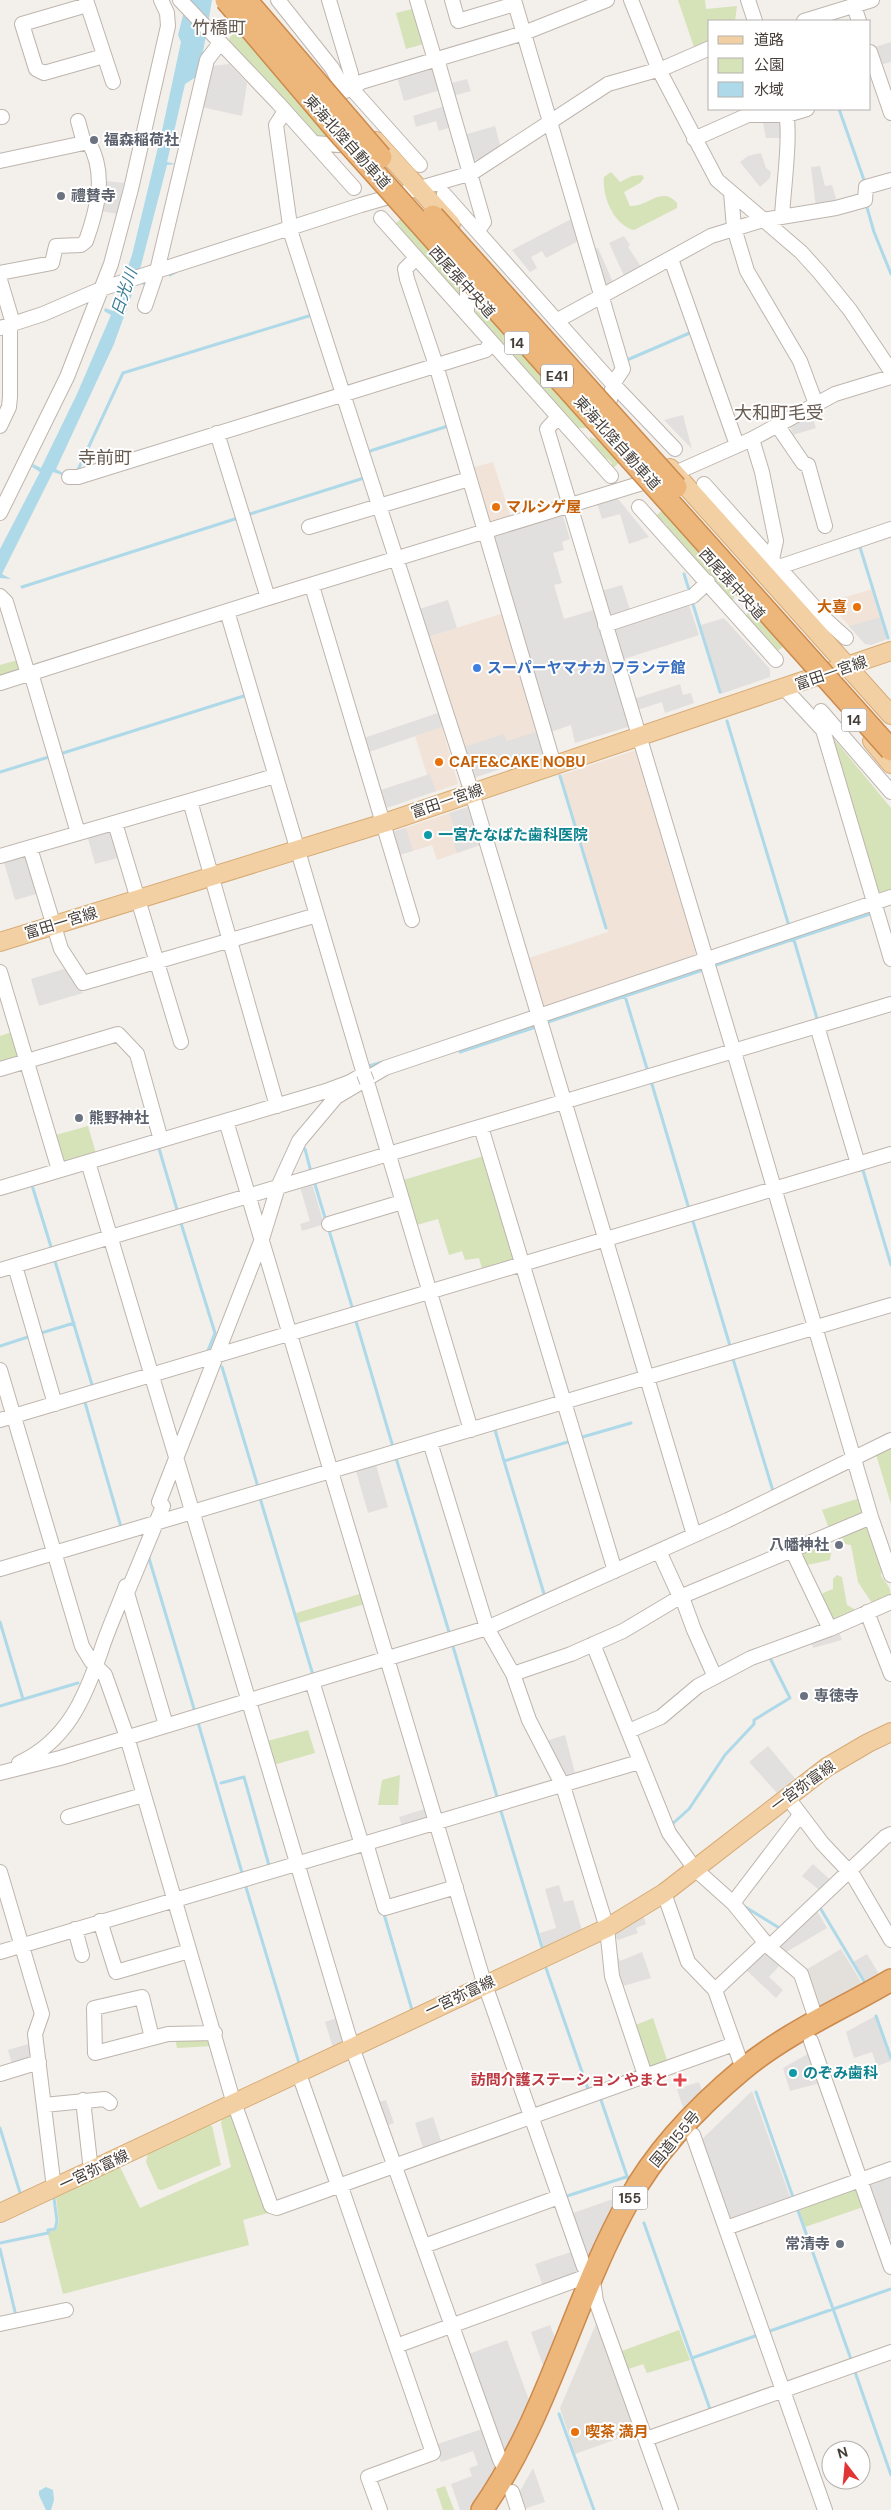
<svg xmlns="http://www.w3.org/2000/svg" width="891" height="2510" font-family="'DM Sans','Noto Sans JP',sans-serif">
<rect width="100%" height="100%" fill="#f3efea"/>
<path fill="#f2e3d8" d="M493 462 511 518 488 526 471 468Z
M873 589 887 639 871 645 862 641 828 602Z
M507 612 548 753 473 778 428 637Z
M442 727 458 784 386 808 378 791 427 775 415 736Z
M636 750 638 752 701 955 544 1007 529 958 608 932 561 775Z
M468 807 480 845 437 860 432 845 396 856 389 833Z"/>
<path fill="#e3dfdb" d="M841 1949 863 1985 818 2012 804 1971Z
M599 2317 639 2431 575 2454 560 2408Z"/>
<path fill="#d6e2b8" d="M678 0H705L706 9 737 6 735 21H710V45L695 50Z
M416 8 427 43 406 49 396 13Z
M235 27 332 137 325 142 316 136 228 42Z
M611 172 620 182 632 176 642 175 644 178 640 183 624 192 630 206C647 208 661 185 677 203V208L634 230C614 225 602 197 604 177Z
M403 217 466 287 462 293H457L404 235 399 225H394Z
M475 298 477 303 496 325 500 326 588 425 587 428H579L574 425 475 314 472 307Z
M590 437 601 441 620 462 612 469V463L608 459 603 458 591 445Z
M663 510 729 584 735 594 733 600 727 597 666 530 667 525 654 517Z
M754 612 784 646 776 652 770 641H764L746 618 747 613Z
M21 659 23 669 0 679V665Z
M834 739 891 808V892L876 897 830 740Z
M15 1031 22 1055 0 1065V1036Z
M88 1126 97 1157 60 1167 52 1136Z
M487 1155 519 1262 483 1272 479 1258 465 1260 462 1251 449 1255 438 1219 413 1226 400 1181Z
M891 1443V1504L875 1451Z
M860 1498 865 1514 830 1531 822 1510Z
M868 1525 882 1566 881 1576C886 1583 891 1587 891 1596L872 1603 858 1582 851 1545 845 1544 842 1537Z
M827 1542 831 1553 830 1560 807 1565 801 1553Z
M837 1575 842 1577 847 1605 854 1609V1612L834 1621 822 1596 823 1593 833 1589V1579Z
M363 1593 365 1604 299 1623 296 1613Z
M308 1730 315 1753 270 1766 264 1742Z
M400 1775 398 1805H378L382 1780Z
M653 2018 668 2063 648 2070 633 2026Z
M207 2037 213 2046 177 2048 175 2038Z
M234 2113 268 2213 243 2220 249 2245 63 2294 48 2234 49 2231 56 2230 59 2221 56 2197 120 2167 140 2208 231 2167 221 2123 222 2119Z
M209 2125 212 2126 221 2165 162 2190 158 2189 146 2162 148 2153Z
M855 2185 866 2206 805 2227 797 2204Z
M679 2330 690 2360 647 2373 643 2364 626 2370 619 2352Z
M445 2486 454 2510H443L436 2489Z"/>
<path fill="#e2e0de" d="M891 42V62L877 66 872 48Z
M229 64 247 83 242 116 202 107 212 66Z
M437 64 444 89 404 101 397 77Z
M467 79 471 91 452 96 448 84Z
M448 105 455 126 439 131 436 121 416 127 413 116Z
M762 118H783V138H766Z
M495 126 501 148 487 157 471 161 464 135Z
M761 153 766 168 771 172 770 178 760 187 740 162 748 156Z
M820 166 825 186 832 185 838 205 816 208 811 167Z
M95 180 124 183 117 214 90 209Z
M575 217 582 239 546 258 542 251 531 257 537 268 530 272 512 250Z
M624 236 630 245 628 247 644 271 626 280 609 243Z
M598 248 615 287 603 289 592 250Z
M810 410 816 428 793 435 789 422Z
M683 415 692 449 664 420Z
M614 498 619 500 649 537 629 544 620 514 602 519 597 503Z
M563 516 570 539 562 542 564 550 553 553 562 583 554 585 564 619 597 609 631 726 575 743 571 725 548 733 491 541 494 536Z
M622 585 631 613 612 618 608 616 601 591Z
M448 600 457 628 428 637 419 609Z
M688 602 699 635 621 660 612 629Z
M881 617 887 639 871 645 865 644 849 626Z
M724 618 770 669V677L721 694 701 625Z
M680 684 683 695 691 693 694 703 665 713 662 702 637 710 634 699Z
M438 713 442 727 366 753 361 739Z
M541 730 548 753 473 778 463 747 504 734 507 741Z
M430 774 436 791 386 808 382 805 378 791Z
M468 807 480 845 457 853 451 832 455 830 449 813Z
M114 827 122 857 95 864 87 835Z
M406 828 413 851 396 856 389 833Z
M29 851 40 893 15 900 3 859Z
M67 968 83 993 39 1006 31 979Z
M311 1180 324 1224 302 1231 300 1224 310 1221 299 1184Z
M376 1465 388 1507 368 1513 356 1471Z
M839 1632 842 1640 813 1648 811 1641Z
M565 1735 576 1777 568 1780 546 1741Z
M768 1746 798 1782 788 1791 784 1788 777 1793 749 1762Z
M428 1808 432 1821 403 1829 399 1817Z
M813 1864 835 1884 824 1894 802 1876Z
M559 1885 564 1902 573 1900 582 1930 544 1948 540 1933 556 1928 545 1889Z
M641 1909 646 1924 636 1928 638 1933 618 1940 616 1938 609 1940 608 1929Z
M817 1911 827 1928 783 1954 774 1946Z
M763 1948 782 1963 769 1977 783 1990 776 1998 744 1968Z
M642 1952 651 1978 616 1988 611 1960 619 1958 620 1961Z
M867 1954 879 1974 865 1982 853 1962Z
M875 2016 891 2061 877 2066 872 2052 854 2058 846 2032Z
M340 2017 347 2041 333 2048 325 2022Z
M32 2043 35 2060 13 2067 8 2050Z
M813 2051 824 2082 790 2091 783 2068Z
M699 2082 703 2094 684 2111 677 2089Z
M752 2091 792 2202 731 2224 699 2142Z
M386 2100 394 2123 383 2127 375 2103Z
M433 2117 442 2144 424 2151 415 2123Z
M891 2171V2239L883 2241 861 2182Z
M616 2198 618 2202 587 2263 570 2214Z
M574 2251 583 2276 544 2289 535 2264Z
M550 2325 556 2340 544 2368 531 2332Z
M507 2340 529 2400 503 2456 466 2355Z
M485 2428 499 2467 469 2510H460L451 2484 472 2476 469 2468 478 2465 473 2451 441 2462 435 2445Z
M533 2468 545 2502 521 2510 516 2498Z"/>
<path fill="#aed9e8" d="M187 0H212L199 75 185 84 167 162 176 164 167 165 137 281 146 283 145 285 136 283 114 344 56 469 63 473 62 475 53 472 2 574 11 579 0 578V549L40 472 32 467 33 464 41 468 77 394 111 315 104 311 105 308 113 311 132 255 159 143 150 141 151 138 160 140 181 42 178 35Z
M46 2487 53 2490 54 2500 51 2510H46L39 2495V2491Z"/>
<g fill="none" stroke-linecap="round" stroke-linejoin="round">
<path stroke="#aed9e8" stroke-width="3" d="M839 109 865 183
M866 204 874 232 891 274
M170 275 177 271
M627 360 692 332
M370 451 448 426
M77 472 123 373 312 315
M247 515 364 478
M859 544 888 638
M684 574 690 593
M22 587 238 518
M692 601 720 692
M727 721 789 926
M60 754 247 695
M0 772 52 756
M560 776 606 928
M794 940 818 1022
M713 966 873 913
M625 996 648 1072
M545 1023 703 970
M460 1052 533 1028
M365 1067 383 1062
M651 1081 689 1209
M158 1145 178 1213
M305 1149 311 1172
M862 1167 891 1265
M314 1181 326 1221
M31 1182 52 1250
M692 1218 730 1346
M180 1220 215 1333 207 1353
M328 1227 353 1310
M54 1258 93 1388
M355 1318 393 1447
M38 1334 74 1323
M0 1346 31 1336
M733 1359 773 1491
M222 1367 258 1487
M84 1399 121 1527
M495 1430 504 1461
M579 1438 631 1423
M396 1458 450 1635
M260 1498 313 1675
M148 1555 195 1712
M545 1597 504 1461 571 1441
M0 1622 23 1699
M452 1643 498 1800
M0 1706 78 1683
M197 1719 243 1876
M221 1783 244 1777 270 1869
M500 1808 542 1947
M670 1826 689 1809 725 1755 754 1724V1720L790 1698 770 1658
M245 1884 299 2063
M742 1905 781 1929
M819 1906 865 1983
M384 1914 412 2010
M546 1968 589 2092
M876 2016 891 2058
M756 2092 794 2200
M600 2097 629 2182
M0 2128 21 2196
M564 2197 626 2177
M797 2208 852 2362
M644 2223 711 2412
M0 2243 48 2233V2230L55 2229 57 2221 54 2198
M0 2249 16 2316
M767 2332 891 2289
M692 2358 758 2335
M854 2369 891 2475
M559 2414 594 2510"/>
<defs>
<path id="minor" d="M86 0 113 82
M180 0 278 103 354 188
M278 0 332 68 345 91 352 89 420 165
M329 0 351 74 352 89
M417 0 435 60
M452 0 458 21 515 4
M514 0 623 369 613 384 610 400
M631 0 659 70 717 180 801 252 820 273 850 310 891 371
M748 0 755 21
M87 5 22 24 36 69 44 73 104 56
M854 6 859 21
M804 21 872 0
M870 52 891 113
M437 59 484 222 478 230
M352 89 361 82 524 33 607 0
M285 111 276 125 291 233 472 793 694 1535
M0 117H2
M694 139 748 115H787L807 109
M314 143 339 145
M0 161 84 143
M731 192 734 228 747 271 800 361 816 404
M444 194 613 384 675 449
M782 217C783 192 792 129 785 109
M381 218 611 476
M416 258 405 269 407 279 436 365 554 765
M671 259 737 445
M0 273 52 263 56 246 81 245 86 241C97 210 107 174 89 143H84L78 121
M0 280 12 320 10 325V397L9 407 0 426
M145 306 157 271 207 60 220 43
M467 314V288
M558 320 711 236 763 220 836 208 865 200 866 187 891 180
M0 328 43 314 101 289 361 205 472 173 608 84 664 68 710 48
M558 417 547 429 734 1052 871 1517 891 1575
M777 425 803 463 808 465 825 526
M217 433 268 598
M752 439 762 472 776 541 772 559
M69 477H78L486 350 491 342
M704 484 826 620 846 638
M639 507 776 660
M0 513 67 377 111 264 131 189 168 26 167 13 161 0
M309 527 469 479
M779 567 891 529
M312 586 412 920
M0 596 6 602 28 674
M605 625 693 596 708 582
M31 673 78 833
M0 683 268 598 675 473 752 439 835 394 891 377
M785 689 823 730 891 959
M821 711 891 792
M190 801 277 1106
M115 823 181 1042
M30 848 61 949 83 983 317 915
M0 856 275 776
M0 972 59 1170
M817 1026 858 1164
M0 1069 118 1034 137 1054 161 1140
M367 1082 471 1430
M226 1121 483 1979 584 2267C594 2273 594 2290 596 2301L671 2510
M481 1127 615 1571
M88 1162 352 2047 500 2460 507 2473
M0 1188 326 1091 350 1082 364 1074 227 611
M329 1224 402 1202
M15 1266 55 1404
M0 1270 891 1004
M0 1370 82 1646 91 1661 105 1675 127 1737 232 2097 271 2206 277 2208 734 2044
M0 1420 891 1154
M430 1442 487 1628 513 1674 529 1720 563 1786 607 1928 612 1976 645 2075
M792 1550 830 1629
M659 1551 680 1597 683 1600 694 1630 715 1677
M0 1569 891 1305
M867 1612 891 1674
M593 1644 669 1833 695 1869 733 1903 769 1947 801 1974 817 2022
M513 1674 571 1654 623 1631 680 1597 871 1517
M312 1681 362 1845
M166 1725 127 1593 163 1506 159 1502 262 1239 278 1187 299 1141 336 1097 385 1068 891 897
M629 1731 661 1717 698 1686 751 1658 830 1629 891 1602
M19 1763C67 1741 85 1698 101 1651 108 1629 118 1608 126 1586
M0 1773 60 1758 487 1628 728 1520 891 1440
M788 1798 822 1843 854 1877 891 1940
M68 1817 143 1795
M366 1843 385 1908 456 1887
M0 1872 42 2014 35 2034 54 2188
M664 1893 688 1962 715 1990 743 2069
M733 1903 800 1815
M100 1921 116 1972 189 1951
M75 1929 82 1955
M769 1947 885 1837 891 1834
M0 1952 639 1762
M715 1990 765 1943
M152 2038 142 1997 94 2008 95 2053 168 2034 215 2033
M811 2041 891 2267
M0 2074 39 2062
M299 2074 338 2185
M83 2100 91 2171
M44 2105 105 2099 110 2103
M693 2135 825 2510
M340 2184 433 2453 368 2477 380 2510
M726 2228 891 2169
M424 2246 559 2197
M0 2324 66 2310
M396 2346 590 2275
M646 2439 891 2352
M512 2492 518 2510"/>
<path id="major" d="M376 141 451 224
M670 468 891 715
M872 741 891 764
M0 942 384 823 891 651
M0 2213 607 1928 664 1893 827 1767 868 1743 891 1732"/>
<path id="highway" d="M482 2510C548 2416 573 2300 629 2200 656 2150 699 2106 742 2070 786 2033 842 2009 891 1980"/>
</defs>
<use href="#minor" stroke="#beb5ae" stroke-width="16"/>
<use href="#major" stroke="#d6ab75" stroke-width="20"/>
<use href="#highway" stroke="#cc8a4c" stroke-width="24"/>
<use href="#minor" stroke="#fff" stroke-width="14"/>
<use href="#major" stroke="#f3d0a4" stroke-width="18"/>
<use href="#highway" stroke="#edb67b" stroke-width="21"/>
<defs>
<path id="minor-bridge" d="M364 1074 367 1082"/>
<path id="highway-bridge" d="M226 0 339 133 891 750
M246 0 381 157
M433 216 676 487"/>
</defs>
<use href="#minor-bridge" stroke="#beb5ae" stroke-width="16" stroke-linecap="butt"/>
<use href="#highway-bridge" stroke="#cc8a4c" stroke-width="24" stroke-linecap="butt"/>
<use href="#minor-bridge" stroke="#fff" stroke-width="14"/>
<use href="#highway-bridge" stroke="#edb67b" stroke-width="21"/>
</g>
<g fill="#6b7280" stroke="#fff" stroke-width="2">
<circle cx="94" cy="140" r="5"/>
<circle cx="61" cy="196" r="5"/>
<circle cx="79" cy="1118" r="5"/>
<circle cx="839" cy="1545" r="5"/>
<circle cx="804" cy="1696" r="5"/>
<circle cx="840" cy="2244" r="5"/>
</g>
<g fill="#e8710a" stroke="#fff" stroke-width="2">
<circle cx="496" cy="507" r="5"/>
<circle cx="857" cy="607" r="5"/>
<circle cx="439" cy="762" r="5"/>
<circle cx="575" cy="2432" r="5"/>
</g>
<circle fill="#3f7fe0" stroke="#fff" stroke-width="2" cx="477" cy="668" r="5"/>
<g fill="#0f9aa8" stroke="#fff" stroke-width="2">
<circle cx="428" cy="835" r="5"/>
<circle cx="793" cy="2073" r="5"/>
</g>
<path fill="#e0444e" stroke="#fff" stroke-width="2" d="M677.5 2072.5h5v5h5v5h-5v5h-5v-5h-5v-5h5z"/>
<g text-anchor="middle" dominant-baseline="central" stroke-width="4" stroke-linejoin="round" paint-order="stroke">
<g fill="#fff" stroke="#7e7974" stroke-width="1">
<rect x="504.5" y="331.5" width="25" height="23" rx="4"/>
<rect x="541" y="364.5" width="32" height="23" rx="4"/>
<rect x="841.5" y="708.5" width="25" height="23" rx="4"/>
<rect x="612.5" y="2186.5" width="35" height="23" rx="4"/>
</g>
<g font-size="14" font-weight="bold" fill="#463f39">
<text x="517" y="343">14</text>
<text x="557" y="376">E41</text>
<text x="854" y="720">14</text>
<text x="630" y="2198">155</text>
</g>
<g font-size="15" font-weight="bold" fill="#5b616d" stroke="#fff" text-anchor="start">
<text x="104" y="140">福森稲荷社</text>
<text x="71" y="196">禮賛寺</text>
<text x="89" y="1118">熊野神社</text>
<text x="829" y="1545" text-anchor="end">八幡神社</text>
<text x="814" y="1696">専徳寺</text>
<text x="830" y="2244" text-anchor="end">常清寺</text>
</g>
<g font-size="15" fill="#463f39" stroke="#fff">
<text transform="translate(347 142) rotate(48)">東海北陸自動車道</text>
<text transform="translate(462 282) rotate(48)">西尾張中央道</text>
<text transform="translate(617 443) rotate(48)">東海北陸自動車道</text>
<text transform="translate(732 584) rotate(48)">西尾張中央道</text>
<text transform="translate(831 673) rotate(-19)">富田一宮線</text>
<text transform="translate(447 801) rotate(-19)">富田一宮線</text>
<text transform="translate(61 923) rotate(-17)">富田一宮線</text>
<text transform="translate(803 1786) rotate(-36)">一宮弥富線</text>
<text transform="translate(460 1996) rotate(-25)">一宮弥富線</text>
<text transform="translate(675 2139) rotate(-50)">国道155号</text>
<text transform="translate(94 2170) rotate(-25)">一宮弥富線</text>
</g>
<g font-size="15" font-weight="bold" fill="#c56008" stroke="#fff" text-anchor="start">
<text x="506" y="507">マルシゲ屋</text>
<text x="847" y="607" text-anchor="end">大喜</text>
<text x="449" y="762">CAFE&amp;CAKE NOBU</text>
<text x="585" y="2432">喫茶 満月</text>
</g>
<g font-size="15" font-weight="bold" fill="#366cbe" stroke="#fff" text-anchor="start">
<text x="487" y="668">スーパーヤマナカ フランテ館</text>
</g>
<g font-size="15" font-weight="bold" fill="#0d838f" stroke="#fff" text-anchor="start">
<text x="438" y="835">一宮たなばた歯科医院</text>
<text x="803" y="2073">のぞみ歯科</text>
</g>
<g font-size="15" font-weight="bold" fill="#be3a42" stroke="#fff" text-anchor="end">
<text x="669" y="2080">訪問介護ステーション やまと</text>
</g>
<g font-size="16" font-style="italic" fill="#3a7e97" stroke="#fff">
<text transform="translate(124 292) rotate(-71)">日光川</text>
</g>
<g font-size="18" fill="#685c52" stroke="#fff">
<text x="219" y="28">竹橋町</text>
<text x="779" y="413">大和町毛受</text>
<text x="105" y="458">寺前町</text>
</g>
</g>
<rect x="708" y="20" width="162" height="90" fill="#ffffff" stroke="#b5b2b0"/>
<rect x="718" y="36" width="25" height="8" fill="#f3d0a4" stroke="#b5b2b0"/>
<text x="754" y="45" font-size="15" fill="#463f39">道路</text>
<rect x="718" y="58" width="25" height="15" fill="#d6e2b8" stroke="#b5b2b0"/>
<text x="754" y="70" font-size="15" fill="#463f39">公園</text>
<rect x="718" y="82" width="25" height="15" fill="#aed9e8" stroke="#b5b2b0"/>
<text x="754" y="95" font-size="15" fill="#463f39">水域</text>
<g transform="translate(846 2465) rotate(344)"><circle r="24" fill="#ffffff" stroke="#b5b2b0"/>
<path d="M0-4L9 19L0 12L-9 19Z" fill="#e13434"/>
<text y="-8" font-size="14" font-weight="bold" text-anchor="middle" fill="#463f39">N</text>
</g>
</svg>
